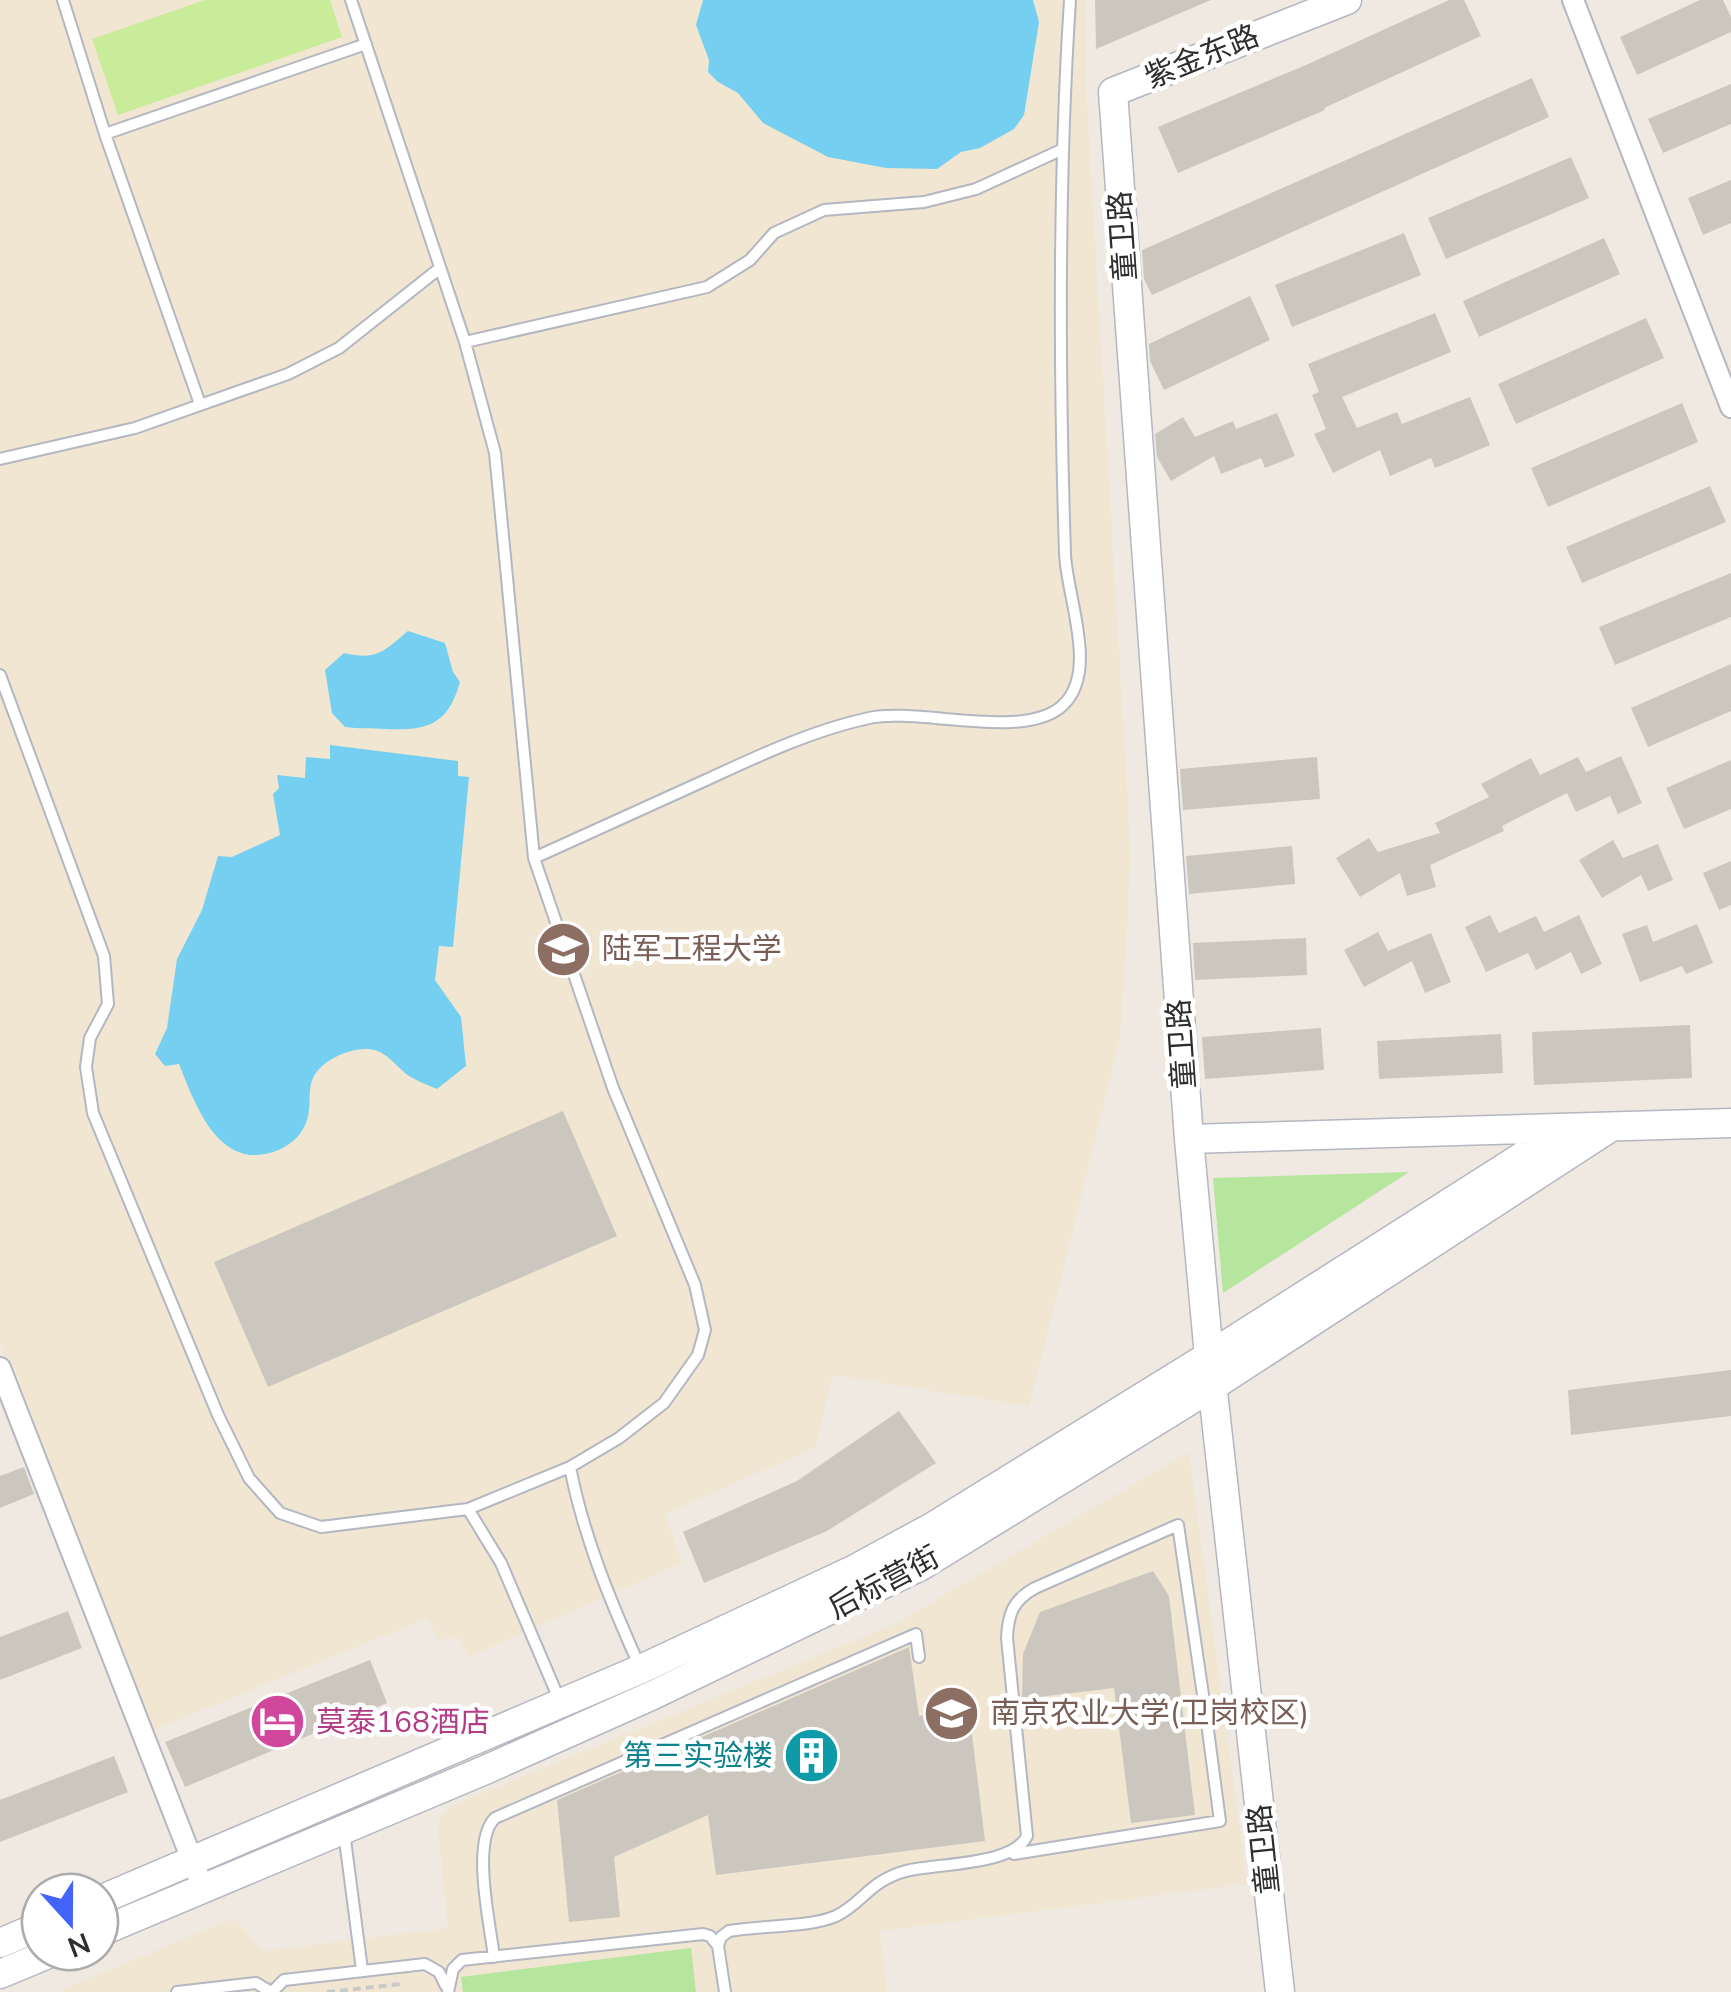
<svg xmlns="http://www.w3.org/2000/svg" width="1731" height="1992" font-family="'Nunito Sans','Noto Sans SC',sans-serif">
<rect width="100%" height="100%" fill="#efe9e1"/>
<path fill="#f0e6d1" d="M0 0H1086L1085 71 1131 858 1120 1039 1029 1406 832 1375 816 1447 665 1514 682 1563 468 1657 457 1636 439 1640 428 1618 153 1730 0 1344Z
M1189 1452 1247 1884 880 1931 887 1992H57L234 1918 263 1951 448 1928 438 1827 440 1817 453 1805 893 1625Z"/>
<path fill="#b6e59e" d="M1409 1172 1223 1293 1213 1178Z
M691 1948 696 1992H463L461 1977Z"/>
<path fill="#c9ec9a" d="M205 0H330L342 37 118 115 92 39Z"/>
<path fill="#75cff0" d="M703 0H1033L1039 22 1024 115 1014 129 980 148 961 152 937 169 886 168 828 157 763 123 738 93 718 82 708 72 709 60 696 25Z
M408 631 445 643 453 672 460 682C448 725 427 731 386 729 372 728 359 729 345 727L332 713 325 670 344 653C377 661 384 651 408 631Z
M330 745 458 761V776L469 777 453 947 439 946 435 980 461 1017 466 1066 437 1089C428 1085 417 1081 409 1076 394 1065 385 1048 365 1049 347 1049 321 1061 313 1078 307 1091 312 1109 306 1123 300 1138 288 1147 273 1152 218 1170 195 1104 179 1064L165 1066 155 1054 167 1028 177 959 202 910 218 856 232 857 280 835 273 794 279 788 277 775 305 778 306 757 330 759Z"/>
<path fill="#cbc7bf" d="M1095 0H1211L1096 49Z
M1449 0H1464L1481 36 1324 108 1325 110 1178 173 1158 127 1306 65Z
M1700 0H1723L1731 17V32L1637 75 1620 37Z
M1532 78 1549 117 1152 295 1144 279 1142 250Z
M1731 84V124L1663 153 1648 119Z
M1571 157 1589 198 1446 259 1428 218Z
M1731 180V223L1703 235 1688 198Z
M1404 233 1421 275 1292 327 1275 285Z
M1604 238 1620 274 1479 337 1463 301Z
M1250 296 1270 340 1164 390 1150 361 1149 344Z
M1435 313 1451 352 1342 397 1357 428 1397 412 1402 424 1470 397 1490 445 1435 468 1431 458 1390 476 1380 450 1333 473 1314 434 1326 429 1312 395 1319 392 1308 364Z
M1646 318 1664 358 1516 424 1498 384Z
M1682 403 1698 442 1548 507 1531 468Z
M1277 413 1295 456 1265 468 1261 458 1221 474 1214 456 1171 481 1157 457 1155 434 1183 417 1195 437 1233 421 1236 429Z
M1710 486 1726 522 1582 583 1566 547Z
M1731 573V617L1615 665 1599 627Z
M1731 664V711L1648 747 1631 708Z
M1621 756 1642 803 1618 814 1610 796 1576 812 1567 793 1502 826 1504 831 1430 865 1436 887 1407 896 1400 873 1360 897 1336 858 1369 838 1378 852 1440 833 1435 823 1489 797 1481 784 1531 758 1540 775 1578 757 1586 772Z
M1317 757 1320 799 1183 810 1180 769Z
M1731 760V809L1684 829 1666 788Z
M1613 840 1623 858 1658 844 1673 880 1648 891 1641 875 1602 898 1579 860Z
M1292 846 1295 884 1189 894 1186 856Z
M1731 861V905L1719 910 1703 873Z
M1490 915 1499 933 1536 916 1544 932 1579 915 1602 964 1581 974 1571 952 1536 970 1528 953 1486 972 1465 927Z
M1697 924 1713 963 1686 974 1682 966 1640 982 1622 934 1647 925 1653 942Z
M1378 932 1388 951 1431 933 1451 982 1425 993 1412 961 1364 987 1344 950Z
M1306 938 1307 975 1195 980 1193 943Z
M1690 1025 1692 1078 1534 1085 1532 1032Z
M1321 1028 1324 1070 1205 1079 1202 1037Z
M1501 1034 1503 1073 1379 1079 1377 1041Z
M563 1111 617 1236 268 1387 214 1262Z
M1731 1370V1416L1571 1435 1568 1390Z
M899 1411 936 1463 827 1531 704 1583 683 1532 797 1481Z
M24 1467 34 1494 0 1508V1476Z
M1153 1571 1169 1596 1195 1815 1131 1823 1114 1688 1022 1699 1023 1654 1040 1612Z
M68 1611 82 1648 0 1680V1637Z
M909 1647 919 1716 969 1709 985 1841 716 1875 708 1815 614 1857 620 1917 569 1922 557 1800Z
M370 1660 387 1703 185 1787 165 1742Z
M114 1756 128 1792 0 1842V1800Z"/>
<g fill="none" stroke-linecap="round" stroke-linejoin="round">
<defs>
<path id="lane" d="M63 0 105 134 200 404
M351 0 465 342 495 453 534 858 613 1088 695 1285 705 1330 698 1355 664 1403 619 1438 570 1467C584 1538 610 1600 639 1665
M105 134 366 44
M465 342 707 287 750 260 774 233 824 210 924 202 976 189 1061 150
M0 459 135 428 288 374 339 348 440 268
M0 675 104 956 108 1004 90 1038 86 1067 93 1113 218 1415 249 1478 280 1513 321 1527 468 1509 501 1563 559 1699
M534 858C591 832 649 806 706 780 758 756 813 730 869 718 919 707 1023 741 1062 706 1100 672 1066 596 1065 553 1059 369 1058 184 1070 0
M468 1509 570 1467
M344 1832 362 1970
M1014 1854 1220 1821 1206 1715 1248 1708
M718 1946 721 1937 729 1931C761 1925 808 1928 836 1916 863 1903 869 1881 906 1871 937 1863 1013 1866 1027 1836L1007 1638C1008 1614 1013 1600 1035 1588L1178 1525 1206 1715
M494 1957C490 1924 471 1841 495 1818L916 1634 919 1657
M177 1992 256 1983 271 1992
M272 1992 284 1980 425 1964 439 1972 446 1986
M448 1992 453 1969 462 1960 703 1934 710 1936 718 1946 725 1992"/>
<path id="street" d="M1573 0 1731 407
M0 1368 203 1888"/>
<path id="secondary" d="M1189 1139 1731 1123
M100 1900 641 1669 853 1570 934 1526 1209 1356 1567 1128
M100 1932 485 1770 653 1695 921 1566 1213 1386 1611 1127
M0 1943 40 1926
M0 1974 53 1952
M1280 1992 1209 1356 1189 1139 1113 92 1347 0"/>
</defs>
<use href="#lane" stroke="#b4b7c1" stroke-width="14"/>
<use href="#street" stroke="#b4b7c1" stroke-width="24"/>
<use href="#secondary" stroke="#b4b7c1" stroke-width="31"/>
<path stroke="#c9c9c9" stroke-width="4" stroke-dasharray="8 5" stroke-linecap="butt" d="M327 1992 402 1984"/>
<use href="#lane" stroke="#fff" stroke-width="10"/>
<use href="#street" stroke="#fff" stroke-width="20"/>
<use href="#secondary" stroke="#fff" stroke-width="28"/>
</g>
<defs>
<symbol id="university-disc" viewBox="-11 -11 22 22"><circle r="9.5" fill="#8d6e63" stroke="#fff"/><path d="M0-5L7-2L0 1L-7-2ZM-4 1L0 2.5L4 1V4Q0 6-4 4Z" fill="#fff"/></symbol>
<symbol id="hotel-disc" viewBox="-11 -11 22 22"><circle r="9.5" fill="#d1479c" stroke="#fff"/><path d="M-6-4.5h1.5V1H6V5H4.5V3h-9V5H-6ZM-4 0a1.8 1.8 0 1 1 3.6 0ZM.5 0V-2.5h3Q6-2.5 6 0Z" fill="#fff"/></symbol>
<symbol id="building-disc" viewBox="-11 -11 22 22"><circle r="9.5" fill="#0f9aa8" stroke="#fff"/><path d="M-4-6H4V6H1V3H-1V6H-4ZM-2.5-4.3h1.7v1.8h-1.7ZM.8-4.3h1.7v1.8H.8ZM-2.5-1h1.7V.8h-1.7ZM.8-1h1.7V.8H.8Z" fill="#fff"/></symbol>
</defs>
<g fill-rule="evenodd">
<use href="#university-disc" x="532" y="918" width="63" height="63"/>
<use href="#university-disc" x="920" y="1682" width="63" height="63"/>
<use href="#hotel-disc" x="246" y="1690" width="63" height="63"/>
<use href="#building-disc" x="780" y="1724" width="63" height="63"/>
</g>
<g text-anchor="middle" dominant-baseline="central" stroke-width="9" stroke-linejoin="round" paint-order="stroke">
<g font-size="30" fill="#2e2e2e" stroke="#fff">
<text transform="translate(1202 57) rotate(-22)">紫金东路</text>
<text transform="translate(1123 236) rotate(-94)">童卫路</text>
<text transform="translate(1182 1044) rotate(-94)">童卫路</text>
<text transform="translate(884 1583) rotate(-28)">后标营街</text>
<text transform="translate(1264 1849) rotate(-96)">童卫路</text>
</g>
<g font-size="30" fill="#785e54" stroke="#fff" text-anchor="start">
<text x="602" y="949">陆军工程大学</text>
<text x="990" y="1713">南京农业大学(卫岗校区)</text>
</g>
<g font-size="30" fill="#b23c85" stroke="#fff" text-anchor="start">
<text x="316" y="1722">莫泰168酒店</text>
</g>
<g font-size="30" fill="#0d838f" stroke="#fff" text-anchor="end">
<text x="773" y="1756">第三实验楼</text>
</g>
</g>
<g transform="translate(70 1922) rotate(159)"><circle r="48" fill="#ffffff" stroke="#ababab" stroke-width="2.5"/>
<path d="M0-8L18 38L0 25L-18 38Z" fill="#4264fb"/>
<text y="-15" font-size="28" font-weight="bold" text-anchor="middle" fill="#2e2e2e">N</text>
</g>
</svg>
